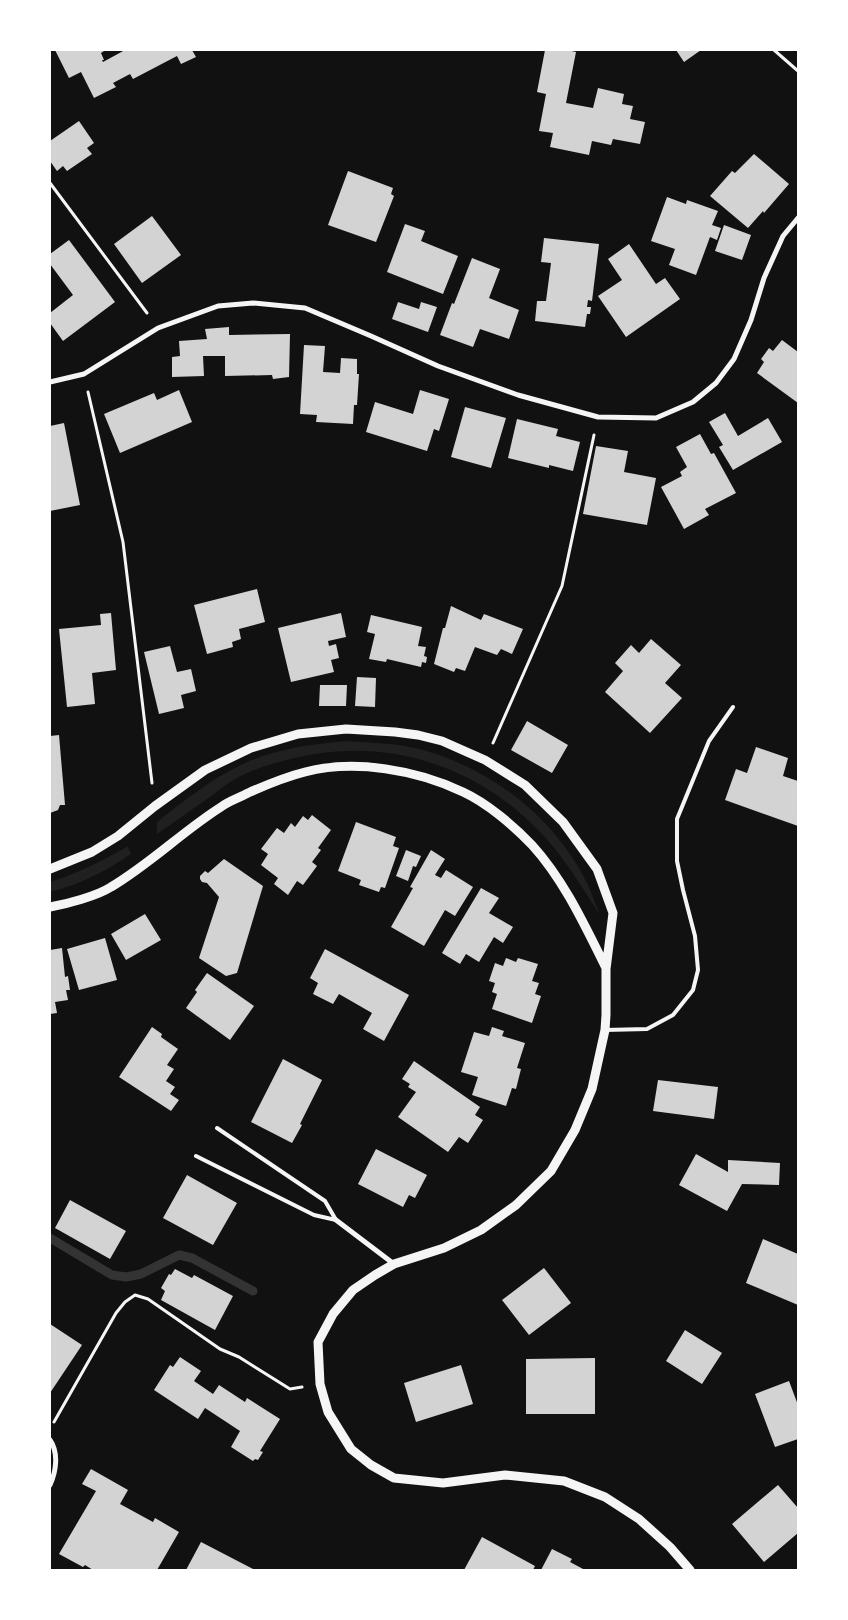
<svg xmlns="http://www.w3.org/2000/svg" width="848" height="1620" font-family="'Titillium Web',sans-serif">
<rect width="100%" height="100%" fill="#111"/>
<path fill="#202020" d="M347 741C372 743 399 743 423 750 492 769 555 818 587 883 592 893 595 904 600 915 579 883 560 850 532 824 469 763 384 738 299 757 277 762 255 768 235 779 226 784 218 791 210 797 192 809 175 822 157 834V822C184 801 212 778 243 764 275 749 312 744 347 741Z
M130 845 128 847 131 854C106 871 79 885 50 892V882C79 873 104 860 130 845Z"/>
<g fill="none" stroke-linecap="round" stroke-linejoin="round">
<path stroke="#333" stroke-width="9" d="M50 1238 112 1275 126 1277 141 1274 179 1255 192 1258 253 1291"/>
</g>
<path fill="#d3d3d3" d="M55 50H103L104 51 101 53 104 60H102L103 62 125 50H192L196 57 181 64 177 56 133 79 130 74 113 83 116 87 94 98 81 72 69 78Z
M545 50H567L576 52 566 103 593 108 598 88 624 94 622 104 633 106 630 119 645 122 640 144 613 139 611 145 592 141 589 155 550 147 553 133 539 131 546 94 537 92Z
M676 50H701L684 62Z
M79 121 94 143 87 148 92 154 67 171 63 166 57 171 50 161V141Z
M754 154 789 184 764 213 763 211 748 228 710 196 732 171 735 173Z
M348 171 393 188 391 194 394 196 376 242 328 225Z
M667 197 686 204 687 200 718 211 712 225 721 228 717 240 710 237 696 275 669 265 675 249 651 241Z
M152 216 181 255 142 283 114 244Z
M405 224 425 231 421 241 458 256 443 294 387 272Z
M724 225 751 235 742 260 715 251Z
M544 238 599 244 592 301 588 300 587 307H591L590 314H587L585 327 535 321 537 301H546L551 263 541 262Z
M69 240 115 302 63 341 50 323V313L73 295 50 264V254Z
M629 244 656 284 665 278 680 299 626 337 598 296 622 280 608 259Z
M472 258 500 269 489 298 519 310 509 339 480 329 473 347 440 335 452 303 454 304Z
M398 302 419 309 421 302 437 307 428 332 392 319Z
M229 327V335L290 334 289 377 273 379 272 375 225 376V356H203L204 376 172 377V357L180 356 179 341 207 339 205 329Z
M782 340 798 352V403L757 373 764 362 761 359 769 348 773 351Z
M304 345 325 346 323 372 340 373 341 358 357 359V374H359L357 405H354L353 424 316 422 317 415 300 414Z
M179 390 192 422 120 453 104 414 154 393 157 400Z
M420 390 449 399 439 431 434 429 427 451 366 432 375 402 413 414Z
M465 407 506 418 491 468 451 457Z
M725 413 738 436 768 418 782 442 733 470 719 447 723 445 709 422Z
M517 419 558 429 556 436 580 442 573 471 549 465V468L508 458Z
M64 423 80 505 50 511V426Z
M700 434 711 454 714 453 736 493 705 509 709 515 684 529 661 487 682 476 680 472 687 467 676 447Z
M596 446 628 451 624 472 656 478 647 525 583 514Z
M257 589 265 622 239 629 241 639 232 642 233 647 207 654 194 605Z
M451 606 481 620 484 614 523 629 512 654 501 649 497 655 475 647 465 671 456 668 454 672 434 664 443 628H445Z
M111 613 116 670 92 673 95 704 67 707 59 629 101 625 100 614Z
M341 613 346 637 328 641 329 646 336 644 339 658 331 660 334 672 291 682 278 628Z
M371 615 422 627 418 646 426 647 424 656 427 657 426 663 422 662 421 667 387 659 386 662 369 659 375 634 367 632Z
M651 639 681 665 665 683 682 698 650 733 605 692 623 671 615 663 631 645 639 653Z
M170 646 177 672 191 669 196 691 181 695 184 708 159 714 144 652Z
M357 677 376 678 375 707 355 706Z
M320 685H347L346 706H319Z
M527 721 568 745 552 773 511 750Z
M59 735 65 805H60L58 810 50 813V736Z
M756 747 788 758 783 776 798 781V826L725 800 736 769 747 773Z
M312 815 331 830 318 848 321 850 312 862 317 866 303 885 297 881 288 895 274 884 278 878 261 865 268 854 261 849 277 828 284 833 291 823 295 827 303 816 308 820Z
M356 822 396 837 393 846 399 848 385 888 381 887 379 892 359 885 361 880 338 871Z
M406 850 421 856 416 867 413 866 408 881 396 876Z
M431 850 445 859 435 875 441 878 446 870 473 887 455 916 445 910 424 946 391 927 413 888 410 887Z
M224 859 263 886 237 973 226 976 199 958 219 897 207 883 202 882 200 879V876L205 871 208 873Z
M481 888 499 898 489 913 513 927 503 943 494 937 479 962 466 954 460 964 442 953Z
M145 914 161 940 126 960 111 934Z
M105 938 117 980 79 990 67 949Z
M62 948 65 977 68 976 70 990H66L68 1000 55 1002 57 1013 50 1014V950Z
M325 949 409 995 384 1041 363 1029 372 1013 339 994 333 1004 313 994 318 983 310 978Z
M506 958 516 962 518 958 538 964 532 981 539 983 535 994 541 996 532 1023 492 1009 497 994 492 992 495 983 489 981 495 963 503 966Z
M207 973 254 1006 230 1040 186 1008 197 992 195 990Z
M152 1027 162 1034 161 1037 178 1049 167 1065 174 1069 166 1081 175 1087 170 1094 179 1100 171 1111 119 1077Z
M492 1027 504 1031 502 1036 525 1043 517 1068 521 1069 516 1089 512 1088 506 1106 472 1095 478 1077 461 1072 474 1032 489 1036Z
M283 1059 322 1080 300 1124 302 1125 292 1143 251 1122Z
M414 1061 480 1107 475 1115 483 1120 468 1143 459 1137 448 1152 398 1117 416 1092 408 1087 410 1084 402 1079Z
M658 1080 718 1087 714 1119 653 1111Z
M376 1149 427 1175 415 1198 409 1195 403 1207 358 1184Z
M696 1154 728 1172V1160L780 1163 779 1185 742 1184 727 1211 679 1185Z
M187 1175 237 1203 213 1245 163 1218Z
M70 1200 126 1231 110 1259 55 1228Z
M763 1239 798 1254V1305L746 1283Z
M544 1268 571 1303 529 1335 502 1300Z
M175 1269 192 1278 194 1275 233 1296 215 1330 161 1300 165 1291 161 1288 169 1274 171 1275Z
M50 1324 82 1345 50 1393Z
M685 1330 722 1353 702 1384 666 1361Z
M180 1357 201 1371 194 1381 213 1394 219 1385 245 1402 247 1398 280 1419 260 1451 263 1452 258 1460 255 1459 253 1461 231 1447 240 1431 205 1408 198 1419 154 1390 170 1365 173 1367Z
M595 1358V1414H526V1359Z
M461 1365 473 1404 416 1422 404 1383Z
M789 1381 798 1405V1439L775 1447 755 1394Z
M91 1469 128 1490 120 1504 153 1522 155 1518 179 1532 157 1570H93L85 1565 83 1567 59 1554 96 1491 82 1484Z
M778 1485 798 1508V1533L764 1562 732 1524Z
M482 1537 535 1566 533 1570H464Z
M201 1542 255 1570H186Z
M552 1549 572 1559 570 1562 585 1570H541Z"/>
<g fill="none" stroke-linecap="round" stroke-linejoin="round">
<path stroke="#f5f5f5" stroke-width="3" d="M774 50 798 71
M50 183 147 313
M88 392 123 542 152 783
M493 743 562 586 594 435
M54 1422 116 1313 125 1302 135 1295 148 1299 220 1349 239 1357 290 1389 302 1387"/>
<path stroke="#f5f5f5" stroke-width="4" d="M605 1030 647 1029 673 1015 693 990 698 970 695 936 683 890 677 861V819L709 741 733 707
M217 1128 325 1201 336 1220
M196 1156 314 1215 336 1220"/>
<path stroke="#f5f5f5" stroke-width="5" d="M50 382 84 374 158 328 218 306 253 303 305 308 371 336 438 366 518 395 598 417 656 418 693 402 716 383 734 359 751 320 764 278 783 236 798 218
M336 1220 394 1264
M50 1440C59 1453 56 1472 50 1485"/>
<path stroke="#f5f5f5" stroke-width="9" d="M50 869 92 852 118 836 155 806 205 770 251 748 298 734 346 729 395 732 418 735 442 741 485 760 525 785 563 822 597 869 613 913 606 969V1015L605 1030 592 1089 575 1130 551 1171 516 1205 481 1230 444 1248 394 1264 375 1275 353 1290 333 1314 318 1342 320 1384 328 1412 351 1449 371 1465 394 1478 443 1483 505 1475 564 1481 605 1497 639 1519 670 1547 690 1570
M50 907C67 904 97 896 111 887 150 864 183 831 221 807 229 801 239 798 248 793 266 785 285 777 305 772 355 759 417 770 463 792 487 803 514 826 532 845 564 880 585 926 606 968"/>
</g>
<rect width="848" height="1620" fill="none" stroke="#ffffff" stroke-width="102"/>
</svg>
